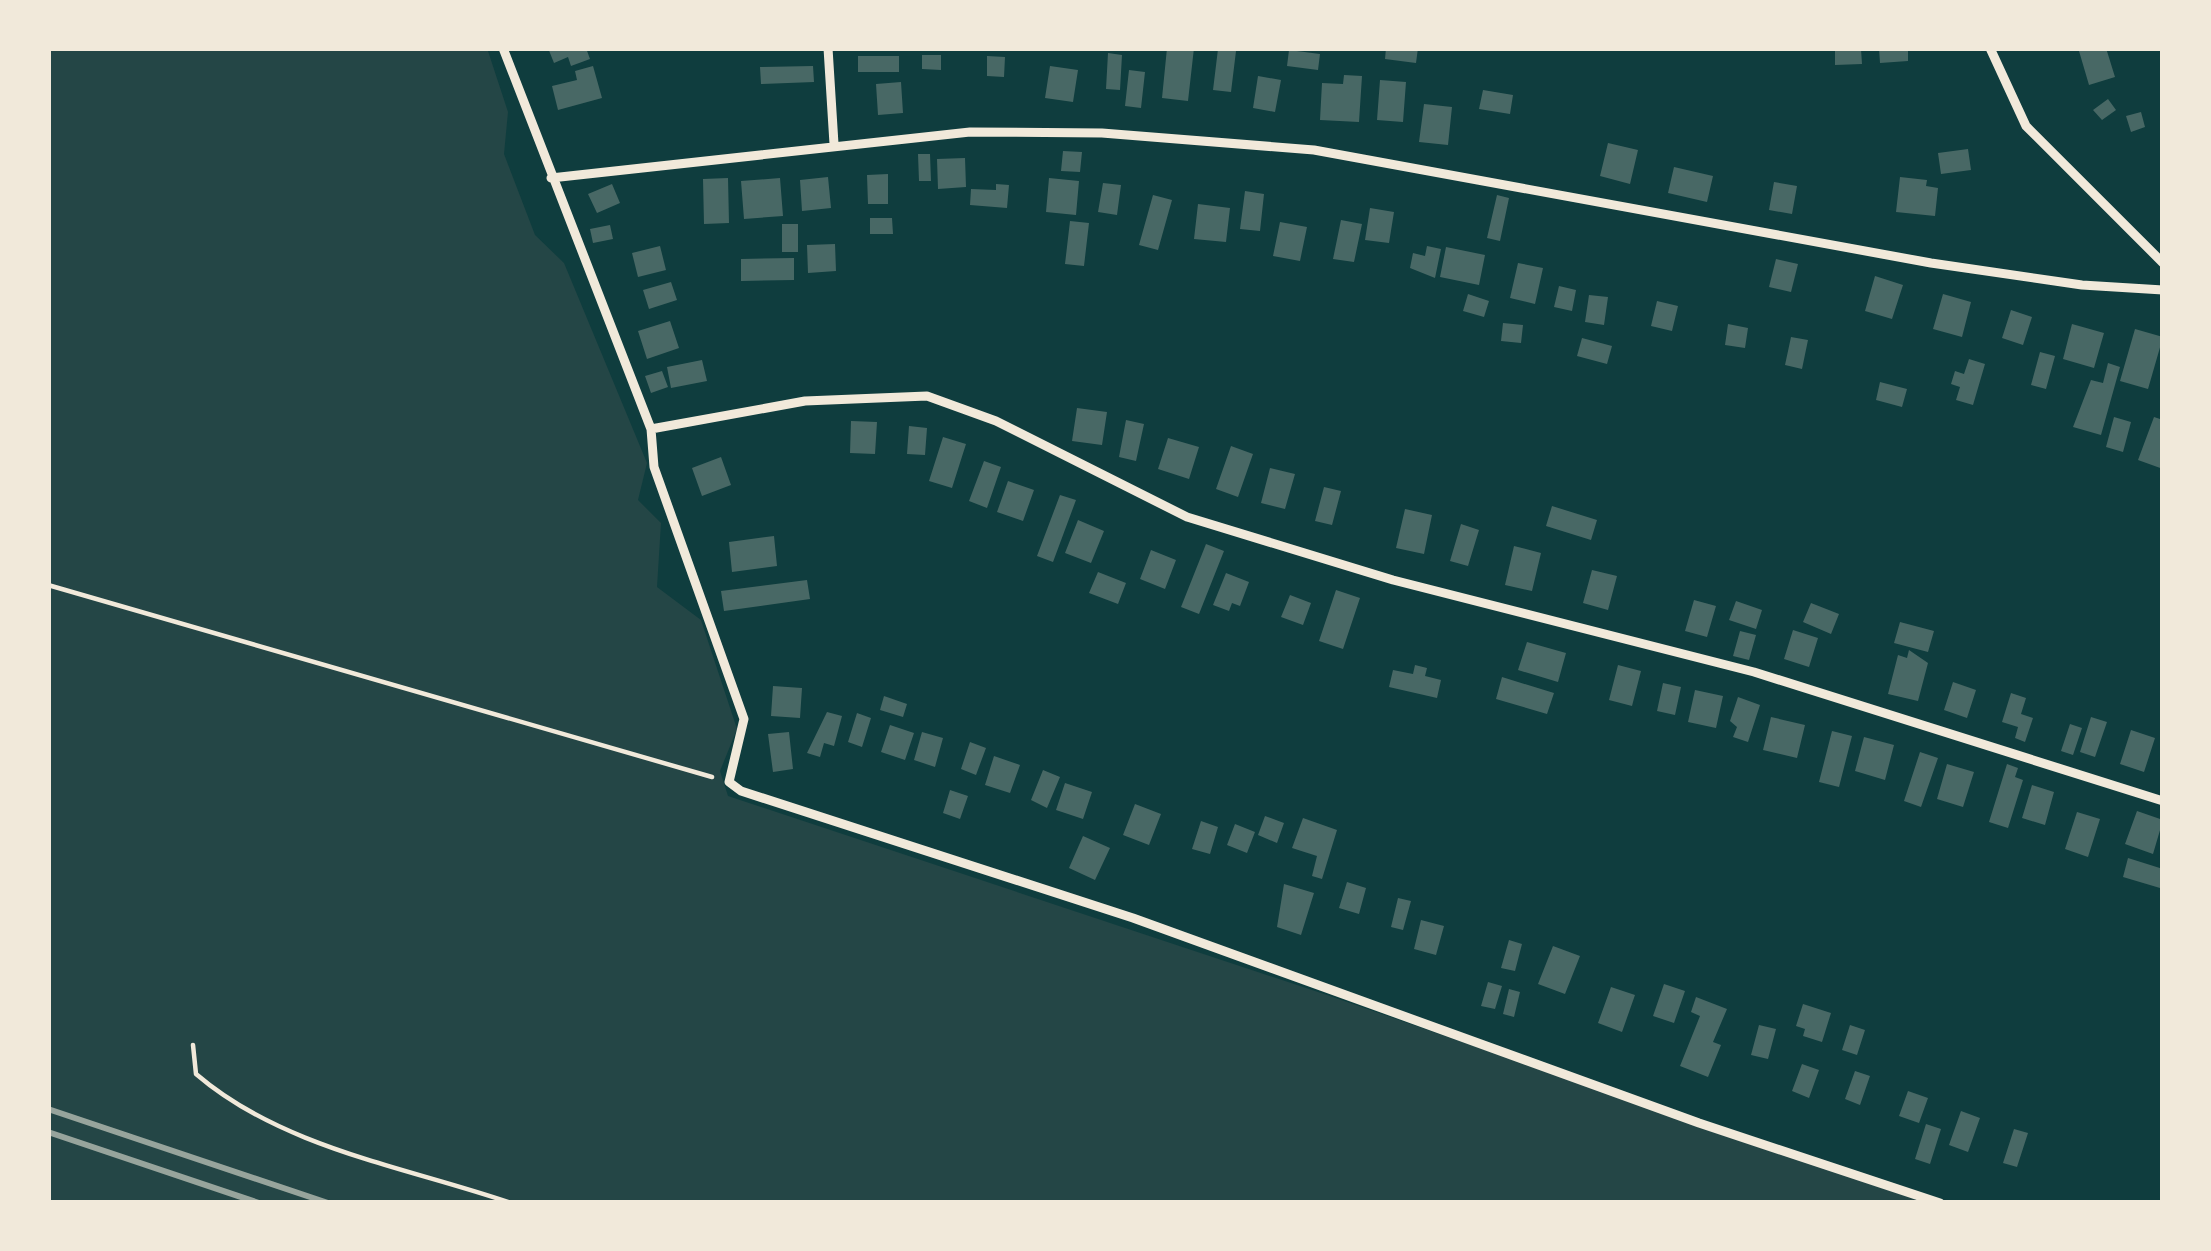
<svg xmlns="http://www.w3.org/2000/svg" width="2211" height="1251" font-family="Arial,sans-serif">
<rect width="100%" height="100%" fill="#0f3d3e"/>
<path fill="#244646" d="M48 48H487L508 112 504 154 535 235 564 263 647 463 638 500 661 523 657 587 701 620 737 729 720 771 728 796 1330 996 1925 1203H48Z"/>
<path fill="#486865" d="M548 48H586L590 59 571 66 568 57 554 63Z
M1167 48H1194L1188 101 1162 98Z
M1386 48H1418L1416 63 1385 59Z
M1879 48H1908V61L1880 63Z
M2106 48 2115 77 2089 85 2079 51Z
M1218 49 1236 51 1231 92 1213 90Z
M1861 49 1862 64 1835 65V50Z
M1289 50 1320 54 1318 70 1287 66Z
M1108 53 1122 55 1120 90 1106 89Z
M922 55H941V70L922 69Z
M858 56H899V72H858Z
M987 56 1005 57 1004 77 987 76Z
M593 66 602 98 558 110 552 86 577 80 575 71Z
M813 66 814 82 761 84 760 67Z
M1050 66 1078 70 1073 102 1045 98Z
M1129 70 1145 72 1141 108 1125 106Z
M1344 75 1362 76 1359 122 1320 120 1322 83 1343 84Z
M1258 76 1281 80 1275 112 1253 108Z
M1380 80 1406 82 1403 122 1377 120Z
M901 82 903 113 878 115 876 84Z
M1483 90 1513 95 1510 114 1479 109Z
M2108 99 2116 110 2102 120 2093 110Z
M1424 104 1452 107 1448 145 1419 142Z
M2141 112 2145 127 2131 132 2126 116Z
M1608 143 1638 150 1630 184 1600 176Z
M1968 149 1971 170 1941 174 1938 153Z
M1063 151 1082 152 1080 172 1061 171Z
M918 154H930L931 181H919Z
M965 158 966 187 938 189 937 159Z
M1674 167 1713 176 1707 202 1668 193Z
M888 174V204H868L867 175Z
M828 177 831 208 802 211 800 180Z
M1900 177 1927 180 1926 186 1938 188 1935 216 1896 212Z
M728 178 729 223 704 224 703 179Z
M780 178 783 216 744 219 741 181Z
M1049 178 1079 181 1076 215 1046 212Z
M1774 182 1797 186 1792 214 1769 210Z
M1103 183 1121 185 1117 215 1098 212Z
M612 184 620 203 597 213 588 194Z
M996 184 1009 185 1007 208 970 205 971 189 996 190Z
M1245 191 1264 194 1260 231 1240 229Z
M1153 195 1172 200 1158 250 1139 245Z
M1497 195 1509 198 1500 241 1487 238Z
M1198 204 1230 208 1226 242 1194 239Z
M1370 208 1394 212 1389 243 1365 240Z
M870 218H892L893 234H870Z
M1341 220 1362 224 1354 262 1333 259Z
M1070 221 1089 223 1084 266 1065 264Z
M1280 222 1307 227 1300 261 1273 256Z
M782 224H798V252H782Z
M610 225 613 239 593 243 590 229Z
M835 244 836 271 808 273 807 245Z
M660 246 666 270 638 277 632 253Z
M1427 246 1441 249 1435 278 1410 268 1413 253 1425 256Z
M1446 247 1485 255 1479 285 1440 277Z
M794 258V280L741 281V259Z
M1776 259 1798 264 1791 292 1769 287Z
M1518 263 1543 268 1535 304 1510 298Z
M1875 276 1903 285 1892 319 1865 311Z
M671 282 677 300 649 309 643 290Z
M1559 286 1576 290 1572 311 1554 307Z
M1468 294 1489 301 1484 317 1463 311Z
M1943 294 1971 302 1962 337 1933 329Z
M1589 295 1608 297 1604 325 1585 322Z
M1657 301 1678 306 1672 331 1651 326Z
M2011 310 2032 317 2023 345 2002 338Z
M670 321 679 348 647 359 638 331Z
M1503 323 1523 325 1521 343 1501 341Z
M1728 324 1748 328 1745 348 1725 345Z
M2072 324 2104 333 2094 368 2063 359Z
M2135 329 2163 337 2148 389 2120 381Z
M1791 337 1808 340 1802 369 1785 365Z
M1582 338 1612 346 1607 364 1577 356Z
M2040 352 2055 356 2046 389 2031 385Z
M1969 359 1985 364 1973 405 1956 400 1960 387 1951 384 1955 371 1964 374Z
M702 360 707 381 671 388 667 367Z
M2108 363 2120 367 2101 435 2073 427 2091 380 2103 383Z
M662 371 668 387 651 393 645 376Z
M1880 382 1907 389 1902 407 1876 400Z
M1077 408 1107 412 1102 445 1072 441Z
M2114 417 2131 422 2123 452 2106 447Z
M2154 417 2163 420V469L2138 460Z
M1126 420 1144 424 1136 461 1119 457Z
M851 421 877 422 875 454 850 453Z
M909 426 927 428 925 455 907 454Z
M943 437 966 444 952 488 929 481Z
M1168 438 1199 447 1189 479 1158 469Z
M1231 446 1253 454 1238 497 1216 489Z
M721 457 731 485 702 496 692 468Z
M984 461 1001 467 987 508 969 501Z
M1270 468 1295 474 1285 509 1261 503Z
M1008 481 1034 490 1023 521 997 512Z
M1324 487 1341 491 1332 525 1315 521Z
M1060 495 1076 500 1053 562 1037 556Z
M1552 506 1597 520 1591 540 1546 526Z
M1405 509 1432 515 1424 554 1396 548Z
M1078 520 1104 531 1091 563 1065 553Z
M1461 524 1479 530 1468 566 1450 561Z
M774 536 777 566 732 572 729 542Z
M1206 544 1224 551 1199 614 1181 607Z
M1514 546 1541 553 1532 591 1505 585Z
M1151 550 1176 560 1165 589 1140 579Z
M1592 570 1617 576 1608 610 1583 603Z
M1098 572 1126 583 1118 604 1089 593Z
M1226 573 1249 582 1240 606 1232 603 1229 611 1213 605Z
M807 580 810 599 724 611 721 591Z
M1336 590 1360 598 1343 649 1319 641Z
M1290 595 1311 603 1303 625 1281 617Z
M1694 600 1716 606 1707 637 1685 631Z
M1736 601 1762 610 1756 629 1729 620Z
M1811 603 1839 614 1831 634 1803 622Z
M1900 622 1934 631 1928 652 1894 643Z
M1793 630 1818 638 1809 667 1784 659Z
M1740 631 1756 635 1749 660 1733 656Z
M1527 642 1566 653 1558 682 1518 670Z
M1909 650 1928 663 1918 701 1888 694 1898 655 1907 658Z
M1415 665 1427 668 1425 676 1441 680 1437 698 1389 687 1393 670 1413 674Z
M1618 665 1641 671 1632 706 1609 700Z
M1502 677 1554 693 1547 714 1496 699Z
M1953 682 1976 690 1967 718 1944 710Z
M1663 683 1681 687 1675 715 1657 711Z
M773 686 802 688 800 718 771 716Z
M1695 690 1723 696 1716 728 1688 722Z
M2011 693 2026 698 2021 714 2033 718 2025 742 2015 738 2018 727 2002 722Z
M884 696 907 704 903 717 880 710Z
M1738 697 1760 705 1748 742 1733 737 1737 727 1730 721Z
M827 712 842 716 834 746 824 743 820 757 807 753Z
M857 713 871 718 862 747 848 742Z
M1771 717 1805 725 1797 758 1763 750Z
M2091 717 2107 722 2095 757 2080 752Z
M2070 724 2082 728 2073 755 2061 751Z
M890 725 914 733 905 760 881 752Z
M2131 730 2155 738 2144 772 2120 764Z
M1832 731 1852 736 1839 787 1819 782Z
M789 732 793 769 773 772 768 734Z
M922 732 943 738 935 767 914 760Z
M1864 737 1894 745 1885 780 1855 771Z
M970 742 986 748 976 775 961 769Z
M1920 752 1938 758 1921 807 1904 801Z
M994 756 1020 765 1010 793 985 785Z
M1947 764 1974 772 1963 807 1937 799Z
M2007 764 2018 768 2015 777 2023 780 2008 828 1989 822Z
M1043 770 1060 777 1047 808 1031 800Z
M1065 783 1092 792 1083 819 1056 810Z
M2032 785 2054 792 2045 825 2022 818Z
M950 790 968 796 960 819 943 813Z
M1135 804 1161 814 1149 845 1123 835Z
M2137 811 2163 820 2153 854 2125 844Z
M2077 812 2100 819 2088 857 2065 849Z
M1265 816 1284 823 1277 843 1258 835Z
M1303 818 1337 830 1322 879 1312 876 1317 856 1292 848Z
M1201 821 1218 827 1210 854 1192 849Z
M1235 824 1255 832 1247 853 1227 845Z
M1083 836 1110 848 1095 880 1069 868Z
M2128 858 2163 869 2160 888 2123 877Z
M1347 882 1366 888 1359 914 1339 908Z
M1284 884 1314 893 1301 935 1277 927Z
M1398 898 1411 901 1403 930 1391 927Z
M1421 920 1444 926 1436 955 1414 949Z
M1509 940 1522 944 1515 971 1501 968Z
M1553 946 1580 956 1565 994 1538 984Z
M1488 982 1502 986 1495 1009 1481 1006Z
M1664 984 1685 991 1674 1023 1653 1016Z
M1611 987 1635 995 1622 1032 1598 1023Z
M1509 989 1520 992 1514 1017 1503 1014Z
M1696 997 1727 1009 1713 1042 1721 1045 1708 1077 1680 1066 1700 1016 1691 1012Z
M1803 1004 1831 1013 1822 1042 1803 1036 1805 1029 1796 1026Z
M1759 1025 1776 1029 1768 1059 1751 1055Z
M1850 1025 1865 1030 1857 1055 1842 1050Z
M1802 1064 1819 1070 1809 1098 1792 1091Z
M1855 1071 1870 1076 1860 1105 1845 1099Z
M1908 1091 1928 1098 1919 1123 1899 1116Z
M1961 1111 1980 1118 1968 1152 1949 1145Z
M1926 1124 1941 1129 1930 1164 1915 1159Z
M2014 1129 2028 1133 2017 1167 2003 1163Z"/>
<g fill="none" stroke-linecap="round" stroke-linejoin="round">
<path stroke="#f1e9da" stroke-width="4.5" d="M48 585 712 777
M193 1045 196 1074C282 1148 406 1167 511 1203"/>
<path stroke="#f1e9da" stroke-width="9" d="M503 48 651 429 654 467 744 719 729 782 741 791 1133 918 1699 1123 1940 1203
M828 48 834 144
M1990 48 2026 126 2163 263
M551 178 970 132 1102 133 1314 150 1931 263 2082 285 2163 290
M651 429 805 401 927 396 996 421 1187 517 1393 580 1754 672 2163 801"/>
<path stroke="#97a49c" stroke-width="6" d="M48 1109 328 1203
M48 1132 259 1203"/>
</g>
<rect width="2211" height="1251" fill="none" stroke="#f1e9da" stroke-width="102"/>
</svg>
